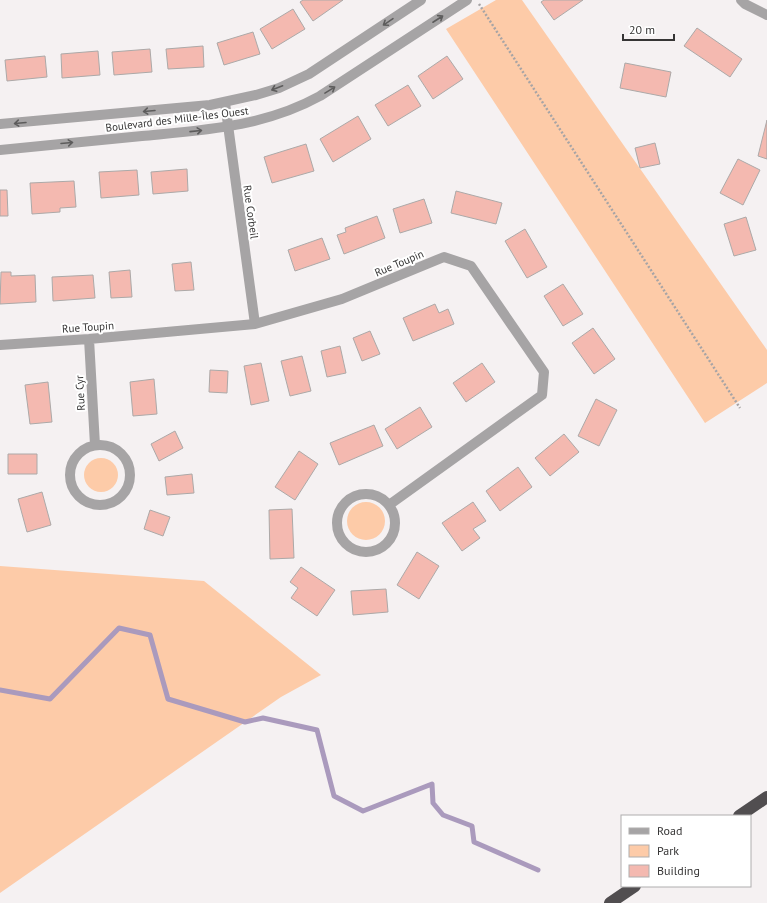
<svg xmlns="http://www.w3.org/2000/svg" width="767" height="903" font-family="'PT Sans',sans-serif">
<rect width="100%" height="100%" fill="#f5f1f2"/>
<path fill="#fdcba8" d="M496 0H522L767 350V383L705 423 446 29Z
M84 475a17 17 0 1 1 34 0a17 17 0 1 1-34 0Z
M347 521a19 19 0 1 1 38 0a19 19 0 1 1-38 0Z
M0 566 204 581 321 675 281 697 0 893Z"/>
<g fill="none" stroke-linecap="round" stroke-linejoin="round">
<path stroke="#aa9abd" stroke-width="5" d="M0 690 50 699 119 628 150 635 168 699 245 722 263 718 317 730 334 796 363 811 432 784 433 803 443 815 472 826 474 842 538 870"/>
</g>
<path fill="#f4b9b0" stroke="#aca9a8" d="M303 0H343L313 21 300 2Z
M544 0H583L554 20 541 2Z
M293 9 305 29 272 49 260 29Z
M697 28 742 59 730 77 684 46Z
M253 32 260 54 224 65 217 43Z
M203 46 204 67 168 69 166 49Z
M150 49 152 72 114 75 112 52Z
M98 51 100 75 62 78 61 54Z
M45 56 47 77 7 81 5 60Z
M447 56 463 79 433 99 418 76Z
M625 63 671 72 666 97 620 88Z
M408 85 421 106 388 126 375 105Z
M358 116 371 139 333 162 320 139Z
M767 120V159L758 156Z
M655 143 660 164 640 168 635 148Z
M306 144 314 171 272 183 264 157Z
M738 159 760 170 743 205 720 193Z
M187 169 188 191 153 194 151 172Z
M137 170 139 195 101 198 99 172Z
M74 181 76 207 60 208V212L32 214 30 183Z
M0 190H7L8 216H0Z
M456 191 502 203 496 224 451 213Z
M424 199 432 223 400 233 393 209Z
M377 216 385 238 344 254 337 235 346 232 345 228Z
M746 217 756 250 734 256 724 224Z
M525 229 547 267 527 278 505 241Z
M322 238 330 259 295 271 288 250Z
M191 262 194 290 175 291 172 264Z
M130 270 132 297 111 298 109 272Z
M1 272H11V276L35 275 36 302 0 304Z
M93 275 95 298 53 301 52 277Z
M563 284 583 314 563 326 544 296Z
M435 304 439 313 448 309 454 324 413 341 403 318Z
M593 328 615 359 594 374 572 343Z
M370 331 380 354 362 361 353 338Z
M340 346 346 373 327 377 321 351Z
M302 356 311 391 290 396 281 361Z
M261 363 269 401 251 405 244 366Z
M482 363 495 382 466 402 453 383Z
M210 370 228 371 227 393 209 392Z
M154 379 157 414 133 416 130 382Z
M48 382 52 422 30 424 25 385Z
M596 399 617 410 599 446 578 436Z
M420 407 432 427 397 449 385 429Z
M374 425 383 446 339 465 330 443Z
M175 431 183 448 159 461 151 444Z
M564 434 579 452 550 476 535 458Z
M299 451 318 464 295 500 275 487Z
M8 454H37V474H8Z
M518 467 532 487 500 511 486 491Z
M192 474 194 493 167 495 165 477Z
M42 492 51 525 27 532 18 499Z
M473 502 486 521 473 529 480 538 462 551 442 523Z
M292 509 294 558 270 559 269 510Z
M150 510 170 517 163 536 144 529Z
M417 552 439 566 419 599 397 585Z
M301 567 335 590 317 616 291 598 298 588 290 582Z
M386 589 388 612 353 615 351 591Z"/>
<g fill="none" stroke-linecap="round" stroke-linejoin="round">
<path stroke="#a7a4a5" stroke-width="2.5" stroke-dasharray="2 2" stroke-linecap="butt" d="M479 4 740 408"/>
<path stroke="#a6a4a5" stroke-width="10" d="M741 0 745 4 767 15
M225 103 255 324
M89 339 95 445
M0 345 89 339 255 324 342 299 444 257 471 266 544 372 542 395 389 505
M70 475a30 30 0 1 1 60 0a30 30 0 1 1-60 0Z
M337 523a29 29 0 1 1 58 0a29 29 0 1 1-58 0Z"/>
<path stroke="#a6a4a5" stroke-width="10" d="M0 124 210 105 256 95 279 88 309 74 421 0
M0 150C47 145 95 141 142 136 204 130 264 127 320 96L467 0"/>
<path stroke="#514e50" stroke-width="12" d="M739 816 767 797
M610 903 635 886"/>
</g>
<defs><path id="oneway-shaft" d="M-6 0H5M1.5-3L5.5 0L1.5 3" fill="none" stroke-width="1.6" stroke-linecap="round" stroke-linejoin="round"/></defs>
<g stroke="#5d5c5c">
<use href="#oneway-shaft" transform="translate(438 19) rotate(-33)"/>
<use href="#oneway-shaft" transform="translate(388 22) rotate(146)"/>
<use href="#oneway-shaft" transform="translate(277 88) rotate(159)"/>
<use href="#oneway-shaft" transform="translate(330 90) rotate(-32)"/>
<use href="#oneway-shaft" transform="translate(149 111) rotate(175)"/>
<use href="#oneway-shaft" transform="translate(20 123) rotate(175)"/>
<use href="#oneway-shaft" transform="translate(196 131) rotate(-6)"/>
<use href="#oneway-shaft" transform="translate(67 143) rotate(-5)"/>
</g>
<g text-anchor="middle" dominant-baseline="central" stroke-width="4" stroke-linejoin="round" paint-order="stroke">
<g font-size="11" fill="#363535" stroke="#fff">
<text transform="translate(177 119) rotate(-7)">Boulevard des Mille-Îles Ouest</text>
<text transform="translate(251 212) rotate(82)">Rue Corbeil</text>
<text transform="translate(399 263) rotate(-23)">Rue Toupin</text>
<text transform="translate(88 327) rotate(-4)">Rue Toupin</text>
<text transform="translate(80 393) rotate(-93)">Rue Cyr</text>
</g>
</g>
<rect x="621" y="815" width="130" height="72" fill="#ffffff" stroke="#afaeae"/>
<rect x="629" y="828" width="20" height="6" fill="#a6a4a5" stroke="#afaeae"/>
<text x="657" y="835" font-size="12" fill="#363535">Road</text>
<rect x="629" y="845" width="20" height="12" fill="#fdcba8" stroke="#afaeae"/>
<text x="657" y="855" font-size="12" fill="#363535">Park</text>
<rect x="629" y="865" width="20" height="12" fill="#f4b9b0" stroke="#afaeae"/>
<text x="657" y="875" font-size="12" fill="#363535">Building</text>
<path d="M623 34v6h51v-6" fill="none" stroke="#363535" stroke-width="2"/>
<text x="629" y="34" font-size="12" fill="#363535" stroke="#ffffff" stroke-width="3" paint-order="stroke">20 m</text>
</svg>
